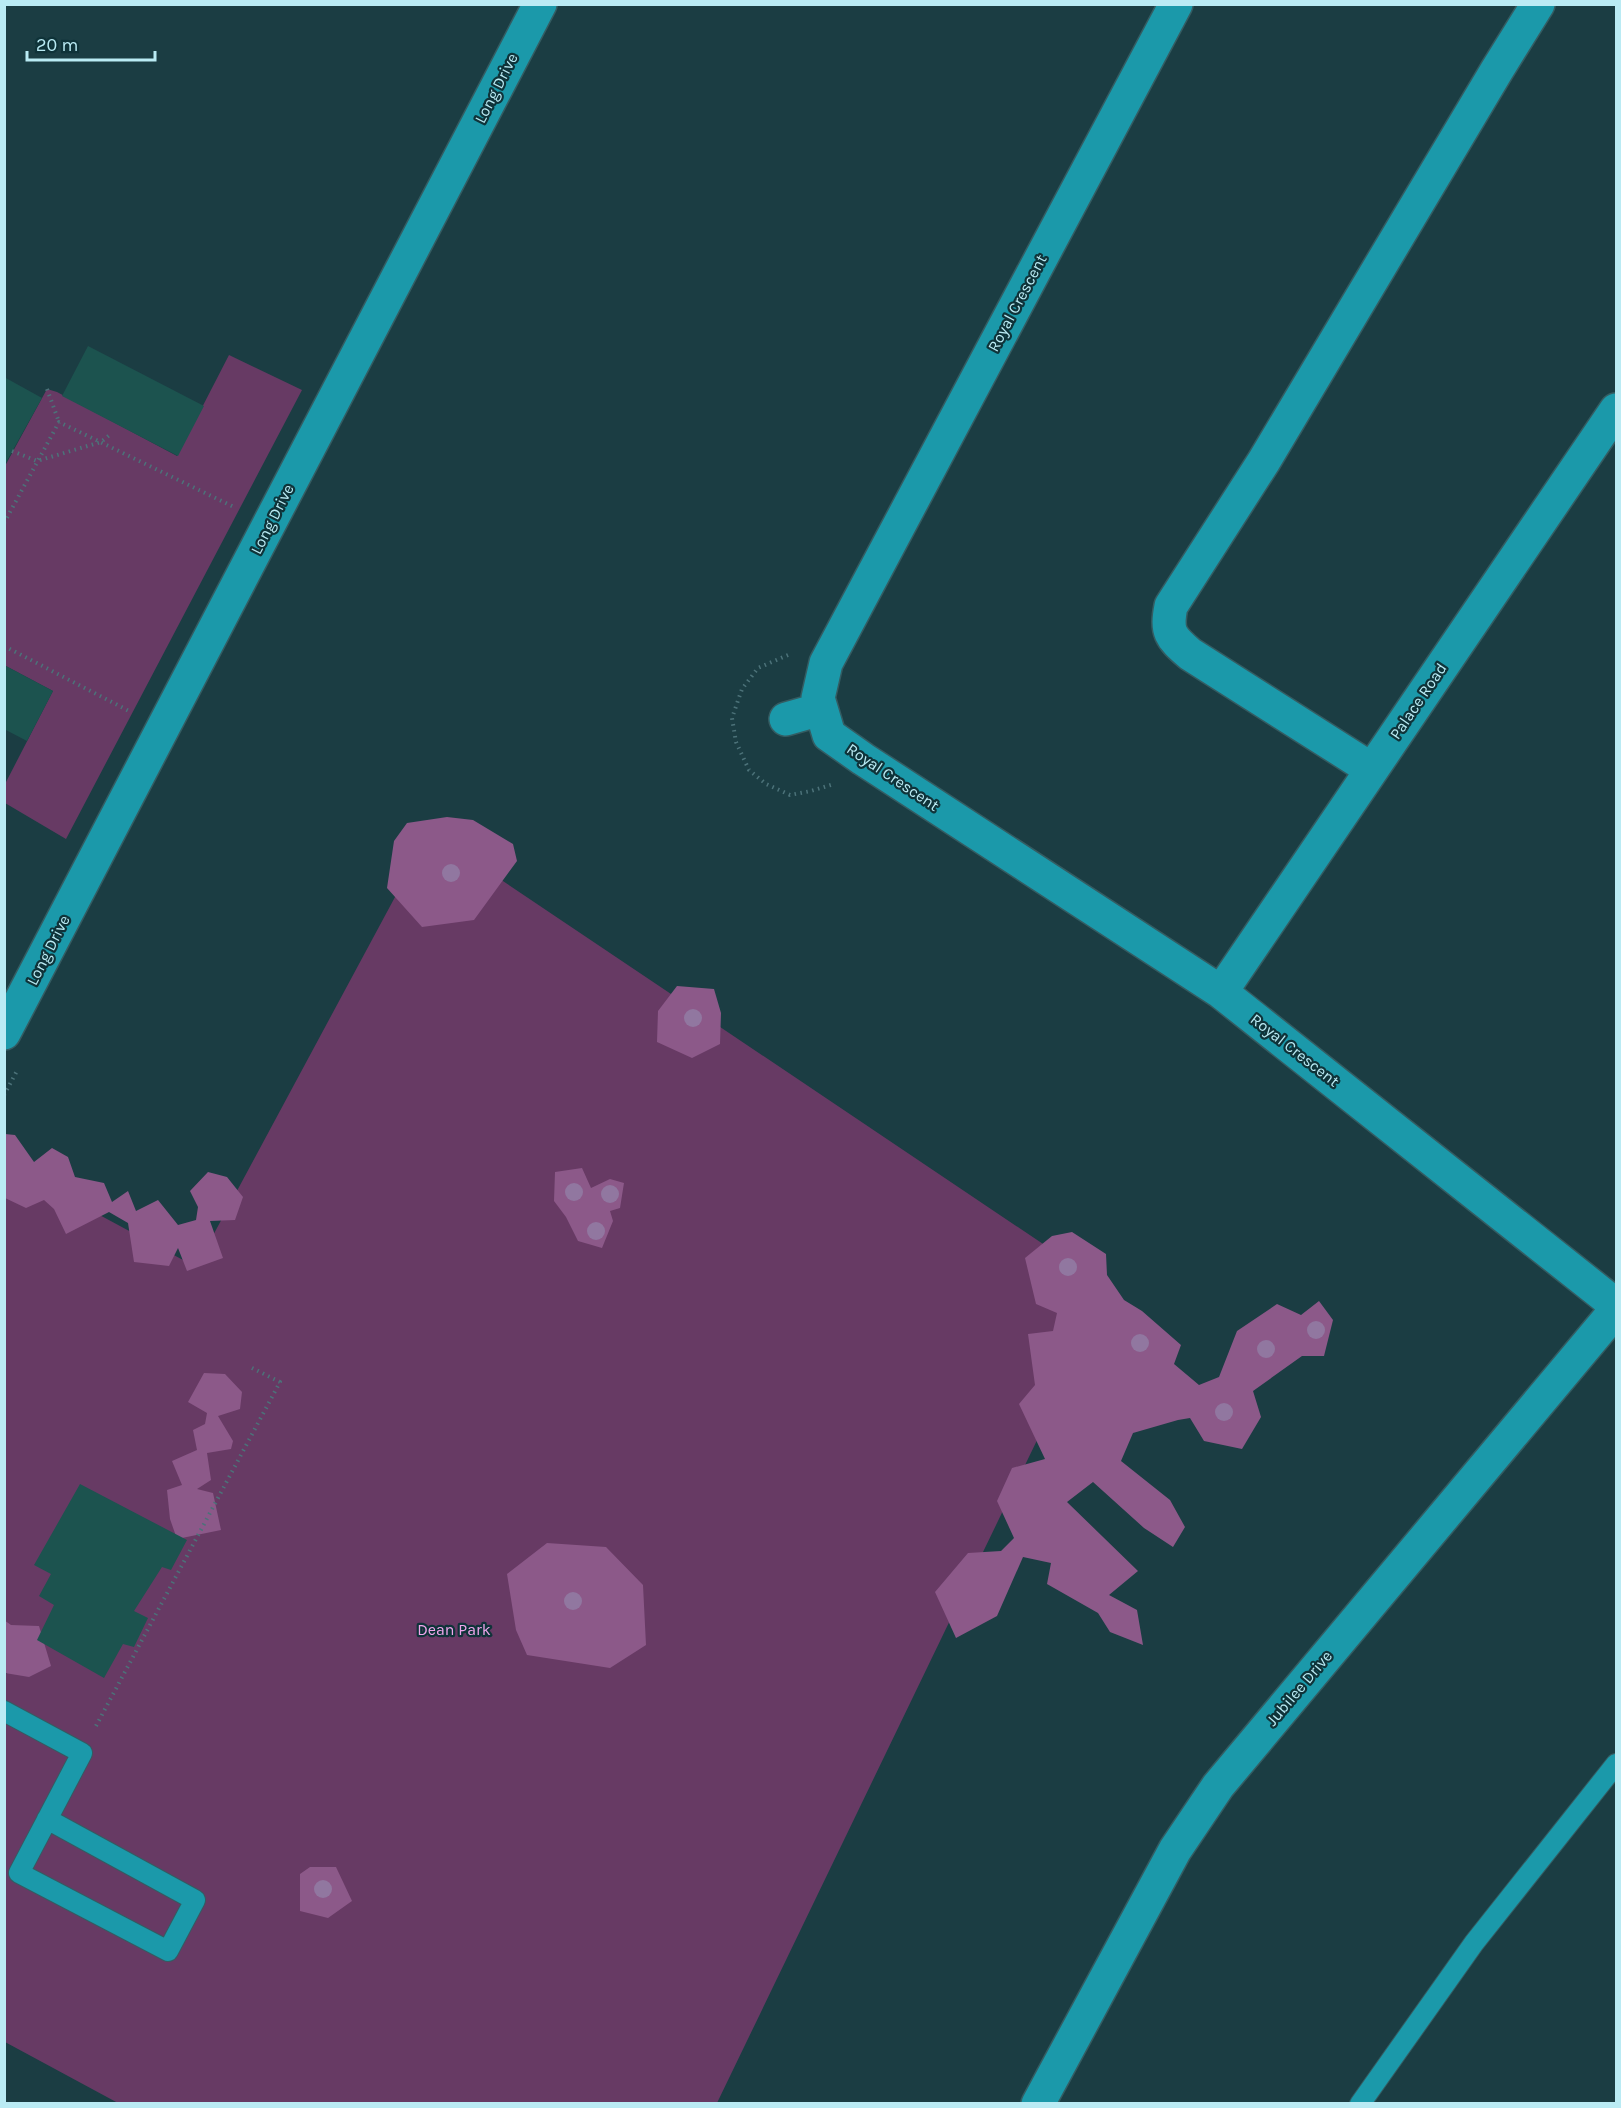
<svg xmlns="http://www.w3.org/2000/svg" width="1621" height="2108" font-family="Karla,sans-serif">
<rect width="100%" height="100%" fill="#1b3d43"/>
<path fill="#673a64" d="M229 355 302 390 66 839 5 803V784L53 691 4 665 5 466 47 389 57 392 177 456Z
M430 832 1110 1289 717 2103H118L5 2042 4 1678 11 1665 5 1661V1164L196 1267Z"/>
<path fill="#8c5989" d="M447 817 473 820 513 844 517 861 474 920 422 927 387 888 394 841 407 823Z
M677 986 714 989 721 1013 720 1044 692 1058 657 1042 658 1011Z
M5 1134 15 1135 34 1162 52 1148 68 1157 75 1177 104 1183 112 1202 128 1191 136 1211 158 1200 178 1225 196 1220 198 1207 190 1191 208 1172 227 1177 243 1197 235 1220 210 1221 223 1258 187 1271 178 1248 169 1266 134 1262 128 1223 109 1212 66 1234 54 1209 44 1200 26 1208 5 1198Z
M582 1168 591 1188 610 1179 624 1183 620 1208 610 1211 613 1221 602 1248 578 1241 566 1217 554 1201 555 1172Z
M1072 1232 1106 1254 1107 1275 1124 1300 1142 1311 1181 1345 1174 1364 1199 1385 1219 1377 1237 1331 1277 1304 1301 1315 1319 1301 1333 1320 1324 1356H1302L1253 1391 1261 1417 1242 1449 1204 1441 1190 1418 1178 1420 1133 1433 1121 1461 1170 1500 1185 1527 1173 1547 1144 1528 1093 1482 1067 1502 1138 1571 1109 1595 1137 1610 1143 1645 1110 1632 1098 1613 1047 1584 1051 1563 1023 1557 997 1616 956 1638 935 1592 968 1553 1001 1551 1014 1538 997 1501 1012 1468 1045 1459 1019 1404 1035 1385 1028 1334 1053 1331 1057 1313 1036 1304 1025 1258 1052 1236Z
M204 1373 225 1374 242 1392 240 1409 218 1416 233 1441 231 1449 207 1453 211 1480 197 1489 213 1493 221 1530 177 1539 170 1519 167 1490 182 1485 172 1461 197 1450 193 1430 205 1424 207 1413 188 1402Z
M547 1543 606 1547 643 1585 646 1645 610 1668 527 1655 516 1630 507 1574Z
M4 1620 11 1625 39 1626 51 1666 29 1677 5 1673Z
M310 1867H336L352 1901 328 1918 300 1911V1874Z"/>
<path fill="#1c534f" d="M88 346 204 406 178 456 62 396Z
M4 377 42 398 4 466Z
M4 665 53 691 27 741 4 729Z
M80 1484 187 1540 171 1570 162 1567 134 1611 148 1618 134 1647 123 1644 104 1678 37 1640 54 1605 39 1596 51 1574 34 1565Z"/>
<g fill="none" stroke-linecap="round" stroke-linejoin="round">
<defs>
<path id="service" d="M4 1711 82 1753 19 1873 168 1951 195 1900 47 1819
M1360 2104 1474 1943 1616 1764"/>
<path id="minor" d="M1176 4 826 663 818 698 829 735 863 759 1221 992 1616 1305
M786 719 821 709
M1371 769 1190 654C1170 637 1166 632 1171 606L1264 461 1497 70 1538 4
M1221 992 1616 410
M4 1033 540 4
M1038 2104 1175 1850 1218 1786 1616 1310"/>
</defs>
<use href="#service" stroke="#345c62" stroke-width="22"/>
<use href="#minor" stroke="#345c62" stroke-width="36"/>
<path stroke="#4c7279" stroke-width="4" stroke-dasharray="1.5 4.5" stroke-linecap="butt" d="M47 389 59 422
M12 451 37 461 101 442 112 433
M4 523 59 422 236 508
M4 646 129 711
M788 655 758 668 742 689 732 718 736 742 749 770 766 784 790 795 811 791 834 784
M4 1095 18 1069
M96 1726 280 1382 250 1367"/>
<use href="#service" stroke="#1b99aa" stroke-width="20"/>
<use href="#minor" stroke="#1b99aa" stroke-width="33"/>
</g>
<g fill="#9177a0">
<circle cx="451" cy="873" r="9"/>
<circle cx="693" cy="1018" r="9"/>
<circle cx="574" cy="1192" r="9"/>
<circle cx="610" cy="1194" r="9"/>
<circle cx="596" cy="1231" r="9"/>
<circle cx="1068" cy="1267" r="9"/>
<circle cx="1316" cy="1330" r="9"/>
<circle cx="1140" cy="1343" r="9"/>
<circle cx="1266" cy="1349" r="9"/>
<circle cx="1224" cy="1412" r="9"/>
<circle cx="573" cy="1601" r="9"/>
<circle cx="323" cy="1889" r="9"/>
</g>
<g text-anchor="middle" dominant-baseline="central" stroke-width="4.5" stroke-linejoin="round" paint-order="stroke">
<g font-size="16" fill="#baebf4" stroke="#0f3339">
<text transform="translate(496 88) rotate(-63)">Long Drive</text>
<text transform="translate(1017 303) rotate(-62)">Royal Crescent</text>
<text transform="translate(272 519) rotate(-63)">Long Drive</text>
<text transform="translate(1418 701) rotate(-56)">Palace Road</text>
<text transform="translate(893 777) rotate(34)">Royal Crescent</text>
<text transform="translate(48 950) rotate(-63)">Long Drive</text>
<text transform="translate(1295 1050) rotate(38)">Royal Crescent</text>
<text transform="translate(1299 1688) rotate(-50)">Jubilee Drive</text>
</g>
<g font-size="16" fill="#f1a6ec" stroke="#0f3339">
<text x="454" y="1629">Dean Park</text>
</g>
</g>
<rect width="1621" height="2108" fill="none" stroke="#baebf4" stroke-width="12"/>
<path d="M27 51v9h128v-9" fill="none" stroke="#baebf4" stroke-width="3"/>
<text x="36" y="51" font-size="18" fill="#baebf4" stroke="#0f3339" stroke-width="4.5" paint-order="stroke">20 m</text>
</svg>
